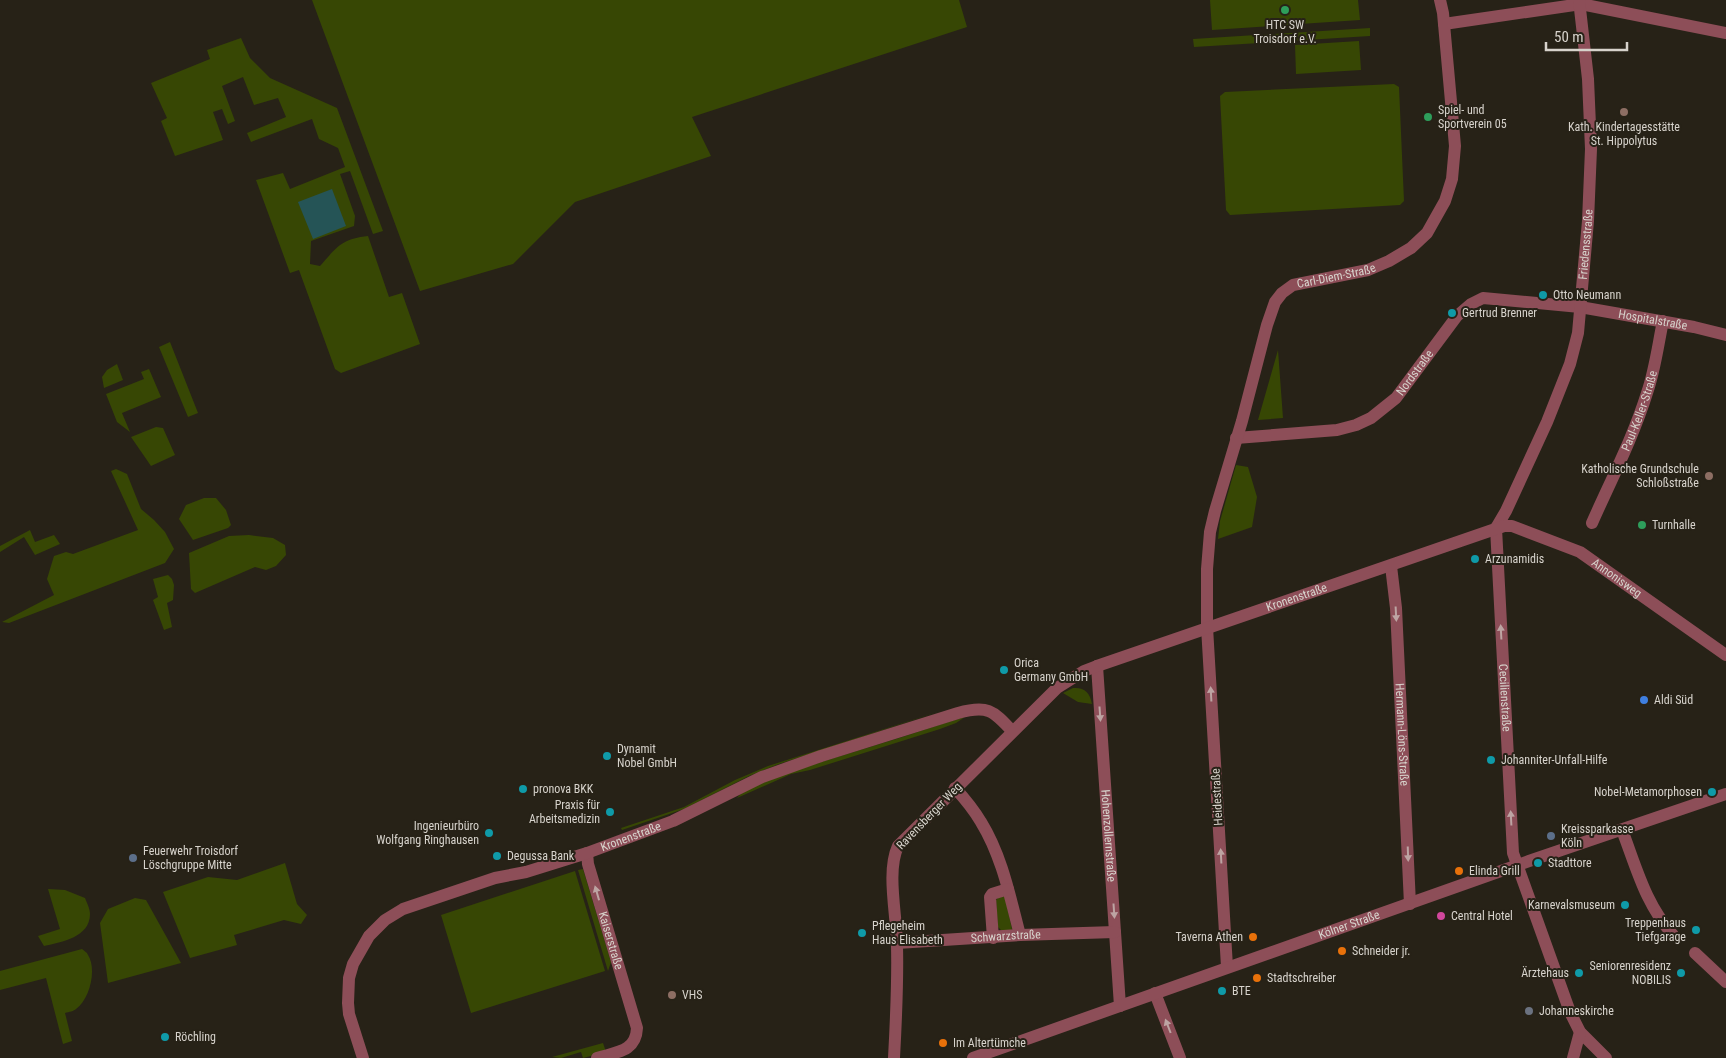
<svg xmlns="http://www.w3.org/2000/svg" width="1726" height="1058" font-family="'Roboto Condensed',sans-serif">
<rect width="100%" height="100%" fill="#272217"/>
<path fill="#374704" d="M312 0H959L967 27 692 117 711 156 575 202 513 264 420 291Z
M1210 0H1358L1360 20 1212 30Z
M1370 28V36L1194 47 1193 39Z
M241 38 250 58 270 78 337 108 383 231 373 234 350 171 340 174 355 216 354 226 311 241 310 264 320 266C337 247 341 239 368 236L389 297 402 293 420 344 341 373 335 369 299 270 290 273 256 180 283 173 290 189 345 167 338 148 319 139 312 119 251 142 247 133 286 117 278 98 254 105 243 77 222 86 235 121 228 124 222 109 213 112 223 140 175 156 161 121 167 118 151 83 210 59 207 50Z
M1359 41 1361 70 1296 74 1295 45Z
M1394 84 1399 87 1404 201 1400 205 1230 215 1226 210 1220 96 1225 92Z
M170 342 198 413 188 417 159 347Z
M1278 350 1283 418 1258 420Z
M117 364 123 380 104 388 102 377 107 370Z
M149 369 161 397 122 413 130 432 117 422 106 394 144 379 141 372Z
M156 427 163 428 175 455 151 466 131 437Z
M1236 465 1248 467 1257 497 1252 527 1218 539 1220 521Z
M116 469 127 474 141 509 154 520 165 532 174 549 165 563 9 623 2 622 54 595 47 579 54 556 66 552 73 554 138 530 111 471Z
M204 498H216L226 510 231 525 228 528 193 540 179 519 186 505Z
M30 530 35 542 54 535 60 544 35 555 24 537 0 552V546Z
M249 535 273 538 285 545 286 555 276 566 266 570 255 567 195 593 191 589 189 553 229 536Z
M168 575 172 579 174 585 173 600 167 603 172 627 164 630 153 600 158 597 153 579Z
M1073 688C1084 687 1090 692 1092 704L1078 702 1063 693Z
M944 710 779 764 749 776 684 809 622 830 621 828 684 807 735 780 768 766Z
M965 717 956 723 940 729 810 770 791 774 737 798C748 782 849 754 873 746 904 737 934 726 965 717Z
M285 863 297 904 307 915 301 924 284 920 234 935 237 945 190 958 163 892 208 877 237 880Z
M583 869 611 962 608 971 578 870Z
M575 871 605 971 471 1013 441 915Z
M48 889 65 890 85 898C87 903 90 909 90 914 90 937 62 942 44 946L38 936 60 929Z
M1003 896 1005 897 1012 929 1009 932H1003L998 927 996 900 998 898Z
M135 898 146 900 181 963 108 983 100 923 108 909Z
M82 949C84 951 87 952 88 955 97 969 90 999 76 1009 74 1011 69 1012 65 1013L72 1041 63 1044 46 978 0 990V971Z
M603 1043 606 1052 583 1058 581 1052 561 1058 552 1057Z"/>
<path fill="#255456" d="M332 189 346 226 313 239 298 202Z"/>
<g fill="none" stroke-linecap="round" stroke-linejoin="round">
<g stroke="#8d4e58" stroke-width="12">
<path d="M1444 24 1581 4 1726 33"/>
<path id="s1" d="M1236 438 1337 430 1356 425 1371 418 1396 398 1457 316 1471 304 1483 298 1580 307 1694 327 1726 335"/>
<path id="s2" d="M1592 523C1611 480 1633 438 1647 393 1655 370 1658 345 1663 321"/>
<path id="s3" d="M1496 528 1513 853 1570 1012 1580 1032 1606 1058"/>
<path id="s4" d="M1496 528 1506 511 1547 422 1570 364 1578 333 1588 221 1591 149 1588 79 1579 0"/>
<path id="s5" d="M1391 566 1396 608 1410 904"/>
<path id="s6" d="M1097 666 1120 1006"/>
<path d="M955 788C965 799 974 810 981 822 1002 856 1010 897 1020 935"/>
<path d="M1622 830C1637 869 1645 903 1673 935"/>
<path id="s7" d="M587 853 588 864 637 1028C636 1052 616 1052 597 1058"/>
<path d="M993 938 990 897 992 894 1008 889"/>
<path id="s8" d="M897 943 1020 935 1115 932"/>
<path d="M1695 953 1726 982"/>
<path id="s9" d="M1227 967 1207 627V569L1210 532 1215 511 1242 421 1267 325 1275 302 1282 293 1293 285 1368 270 1389 261 1411 248 1427 233 1445 201 1452 179 1455 146 1443 13 1440 0"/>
<path d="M1155 993 1180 1058"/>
<path id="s10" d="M363 1058 349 1014 348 1003 349 978 353 964 369 936 385 920 403 909 495 878 526 872 587 853 673 821 762 777 821 756 958 713C987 705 993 710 1012 731"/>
<path id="s11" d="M894 1058C896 1021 898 983 897 946 897 916 886 872 898 846L1057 688 1084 671 1097 666 1504 526H1512L1580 552 1726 655"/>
<path id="s12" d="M973 1058 1529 861 1726 794"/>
<path d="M1573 1058 1580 1032"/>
</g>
</g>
<defs><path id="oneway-solid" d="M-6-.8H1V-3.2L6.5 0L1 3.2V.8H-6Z" transform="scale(1.25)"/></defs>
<g fill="#bda4a3">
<use href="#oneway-solid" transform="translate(1396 614) rotate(87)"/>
<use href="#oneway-solid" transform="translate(1501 632) rotate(-93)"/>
<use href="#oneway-solid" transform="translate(1211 694) rotate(-93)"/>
<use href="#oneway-solid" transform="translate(1100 714) rotate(86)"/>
<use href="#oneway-solid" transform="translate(1511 818) rotate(-93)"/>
<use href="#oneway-solid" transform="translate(1408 854) rotate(88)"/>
<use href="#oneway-solid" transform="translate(1221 856) rotate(-93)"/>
<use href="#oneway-solid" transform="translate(597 893) rotate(-106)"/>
<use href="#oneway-solid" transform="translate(1114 911) rotate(86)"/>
<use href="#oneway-solid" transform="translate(1168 1026) rotate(-111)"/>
</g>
<g fill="#2e9e5b" stroke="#272217" stroke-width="2">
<circle cx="1285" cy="10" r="5"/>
<circle cx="1428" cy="117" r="5"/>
<circle cx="1642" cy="525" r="5"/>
</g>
<g fill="#8d6e63" stroke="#272217" stroke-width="2">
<circle cx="1624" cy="112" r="5"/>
<circle cx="1709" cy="476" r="5"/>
<circle cx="672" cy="995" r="5"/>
</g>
<g fill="#0f9aa8" stroke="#272217" stroke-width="2">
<circle cx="1543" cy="295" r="5"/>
<circle cx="1452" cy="313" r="5"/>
<circle cx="1475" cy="559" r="5"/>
<circle cx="1004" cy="670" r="5"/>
<circle cx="607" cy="756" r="5"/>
<circle cx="1491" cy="760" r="5"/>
<circle cx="523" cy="789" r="5"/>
<circle cx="1712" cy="792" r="5"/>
<circle cx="610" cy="812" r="5"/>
<circle cx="489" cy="833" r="5"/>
<circle cx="497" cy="856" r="5"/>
<circle cx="1538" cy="863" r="5"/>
<circle cx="1625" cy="905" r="5"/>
<circle cx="1696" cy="930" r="5"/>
<circle cx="862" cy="933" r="5"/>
<circle cx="1579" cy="973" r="5"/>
<circle cx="1681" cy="973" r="5"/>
<circle cx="1222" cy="991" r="5"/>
<circle cx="165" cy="1037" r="5"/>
</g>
<circle fill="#3f7fe0" stroke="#272217" stroke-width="2" cx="1644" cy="700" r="5"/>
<g fill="#5c6f8a" stroke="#272217" stroke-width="2">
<circle cx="1551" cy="836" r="5"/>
<circle cx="133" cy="858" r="5"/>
</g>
<g fill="#e8710a" stroke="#272217" stroke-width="2">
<circle cx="1459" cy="871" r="5"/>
<circle cx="1253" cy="937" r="5"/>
<circle cx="1342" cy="951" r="5"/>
<circle cx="1257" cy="978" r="5"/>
<circle cx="943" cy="1043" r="5"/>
</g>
<circle fill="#d1479c" stroke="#272217" stroke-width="2" cx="1441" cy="916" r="5"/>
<circle fill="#6b7280" stroke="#272217" stroke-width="2" cx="1529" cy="1011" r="5"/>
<g text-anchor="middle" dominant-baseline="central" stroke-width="4" stroke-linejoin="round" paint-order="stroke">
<g font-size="12" fill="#d7d3cc" stroke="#272217" text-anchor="start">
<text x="1285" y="25" text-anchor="middle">HTC SW<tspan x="1285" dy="14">Troisdorf e.V.</tspan></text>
<text x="1438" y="110">Spiel- und<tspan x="1438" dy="14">Sportverein 05</tspan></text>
<text x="1624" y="127" text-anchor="middle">Kath. Kindertagesstätte<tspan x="1624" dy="14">St. Hippolytus</tspan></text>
<text x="1553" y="295">Otto Neumann</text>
<text x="1462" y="313">Gertrud Brenner</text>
<text x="1699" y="469" text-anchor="end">Katholische Grundschule<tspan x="1699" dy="14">Schloßstraße</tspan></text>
<text x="1652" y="525">Turnhalle</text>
<text x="1485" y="559">Arzunamidis</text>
<text x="1014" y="663">Orica<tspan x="1014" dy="14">Germany GmbH</tspan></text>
<text x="1654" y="700">Aldi Süd</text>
<text x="617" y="749">Dynamit<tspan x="617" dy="14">Nobel GmbH</tspan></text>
<text x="1501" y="760">Johanniter-Unfall-Hilfe</text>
<text x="533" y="789">pronova BKK</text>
<text x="1702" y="792" text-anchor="end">Nobel-Metamorphosen</text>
<text x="600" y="805" text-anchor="end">Praxis für<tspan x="600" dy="14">Arbeitsmedizin</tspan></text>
<text x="479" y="826" text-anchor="end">Ingenieurbüro<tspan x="479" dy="14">Wolfgang Ringhausen</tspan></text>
<text x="1561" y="829">Kreissparkasse<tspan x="1561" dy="14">Köln</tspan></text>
<text x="143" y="851">Feuerwehr Troisdorf<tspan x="143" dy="14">Löschgruppe Mitte</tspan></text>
<text x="507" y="856">Degussa Bank</text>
<text x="1548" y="863">Stadttore</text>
<text x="1469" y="871">Elinda Grill</text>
<text x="1615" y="905" text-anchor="end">Karnevalsmuseum</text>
<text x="1451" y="916">Central Hotel</text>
<text x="1686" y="923" text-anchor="end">Treppenhaus<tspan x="1686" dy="14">Tiefgarage</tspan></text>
<text x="872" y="926">Pflegeheim<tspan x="872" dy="14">Haus Elisabeth</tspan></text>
<text x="1243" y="937" text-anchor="end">Taverna Athen</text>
<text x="1352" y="951">Schneider jr.</text>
<text x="1671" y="966" text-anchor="end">Seniorenresidenz<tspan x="1671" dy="14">NOBILIS</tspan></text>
<text x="1569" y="973" text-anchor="end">Ärztehaus</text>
<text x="1267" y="978">Stadtschreiber</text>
<text x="1232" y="991">BTE</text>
<text x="682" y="995">VHS</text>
<text x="1539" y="1011">Johanneskirche</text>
<text x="175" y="1037">Röchling</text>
<text x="953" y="1043">Im Altertümche</text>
</g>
<g font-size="12" fill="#d7d3cc" stroke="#272217">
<text stroke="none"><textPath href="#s4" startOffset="301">Friedensstraße</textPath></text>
<text stroke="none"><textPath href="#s9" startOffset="744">Carl-Diem-Straße</textPath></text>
<text stroke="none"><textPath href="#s1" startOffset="475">Hospitalstraße</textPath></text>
<text stroke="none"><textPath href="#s1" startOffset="201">Nordstraße</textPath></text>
<text stroke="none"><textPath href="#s2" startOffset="122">Paul-Keller-Straße</textPath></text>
<text stroke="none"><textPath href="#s11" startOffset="1039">Annonisweg</textPath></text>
<text stroke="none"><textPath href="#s11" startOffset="694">Kronenstraße</textPath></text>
<text stroke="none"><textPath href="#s3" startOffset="170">Cecilienstraße</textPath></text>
<text stroke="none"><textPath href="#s5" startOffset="169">Hermann-Löns-Straße</textPath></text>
<text transform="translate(1217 797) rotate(-93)">Heidestraße</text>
<text transform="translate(929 816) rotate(-46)">Ravensberger Weg</text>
<text stroke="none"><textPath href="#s6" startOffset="170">Hohenzollernstraße</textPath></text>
<text stroke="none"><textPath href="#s10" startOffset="412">Kronenstraße</textPath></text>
<text stroke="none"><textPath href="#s12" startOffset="399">Kölner Straße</textPath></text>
<text stroke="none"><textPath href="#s8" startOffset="109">Schwarzstraße</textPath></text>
<text stroke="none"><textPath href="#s7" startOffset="91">Kaiserstraße</textPath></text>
</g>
</g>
<path d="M1546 42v8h81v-8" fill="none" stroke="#d7d3cc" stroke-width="2.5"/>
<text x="1554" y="42" font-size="15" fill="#d7d3cc" stroke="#272217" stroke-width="4" paint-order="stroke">50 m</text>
</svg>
